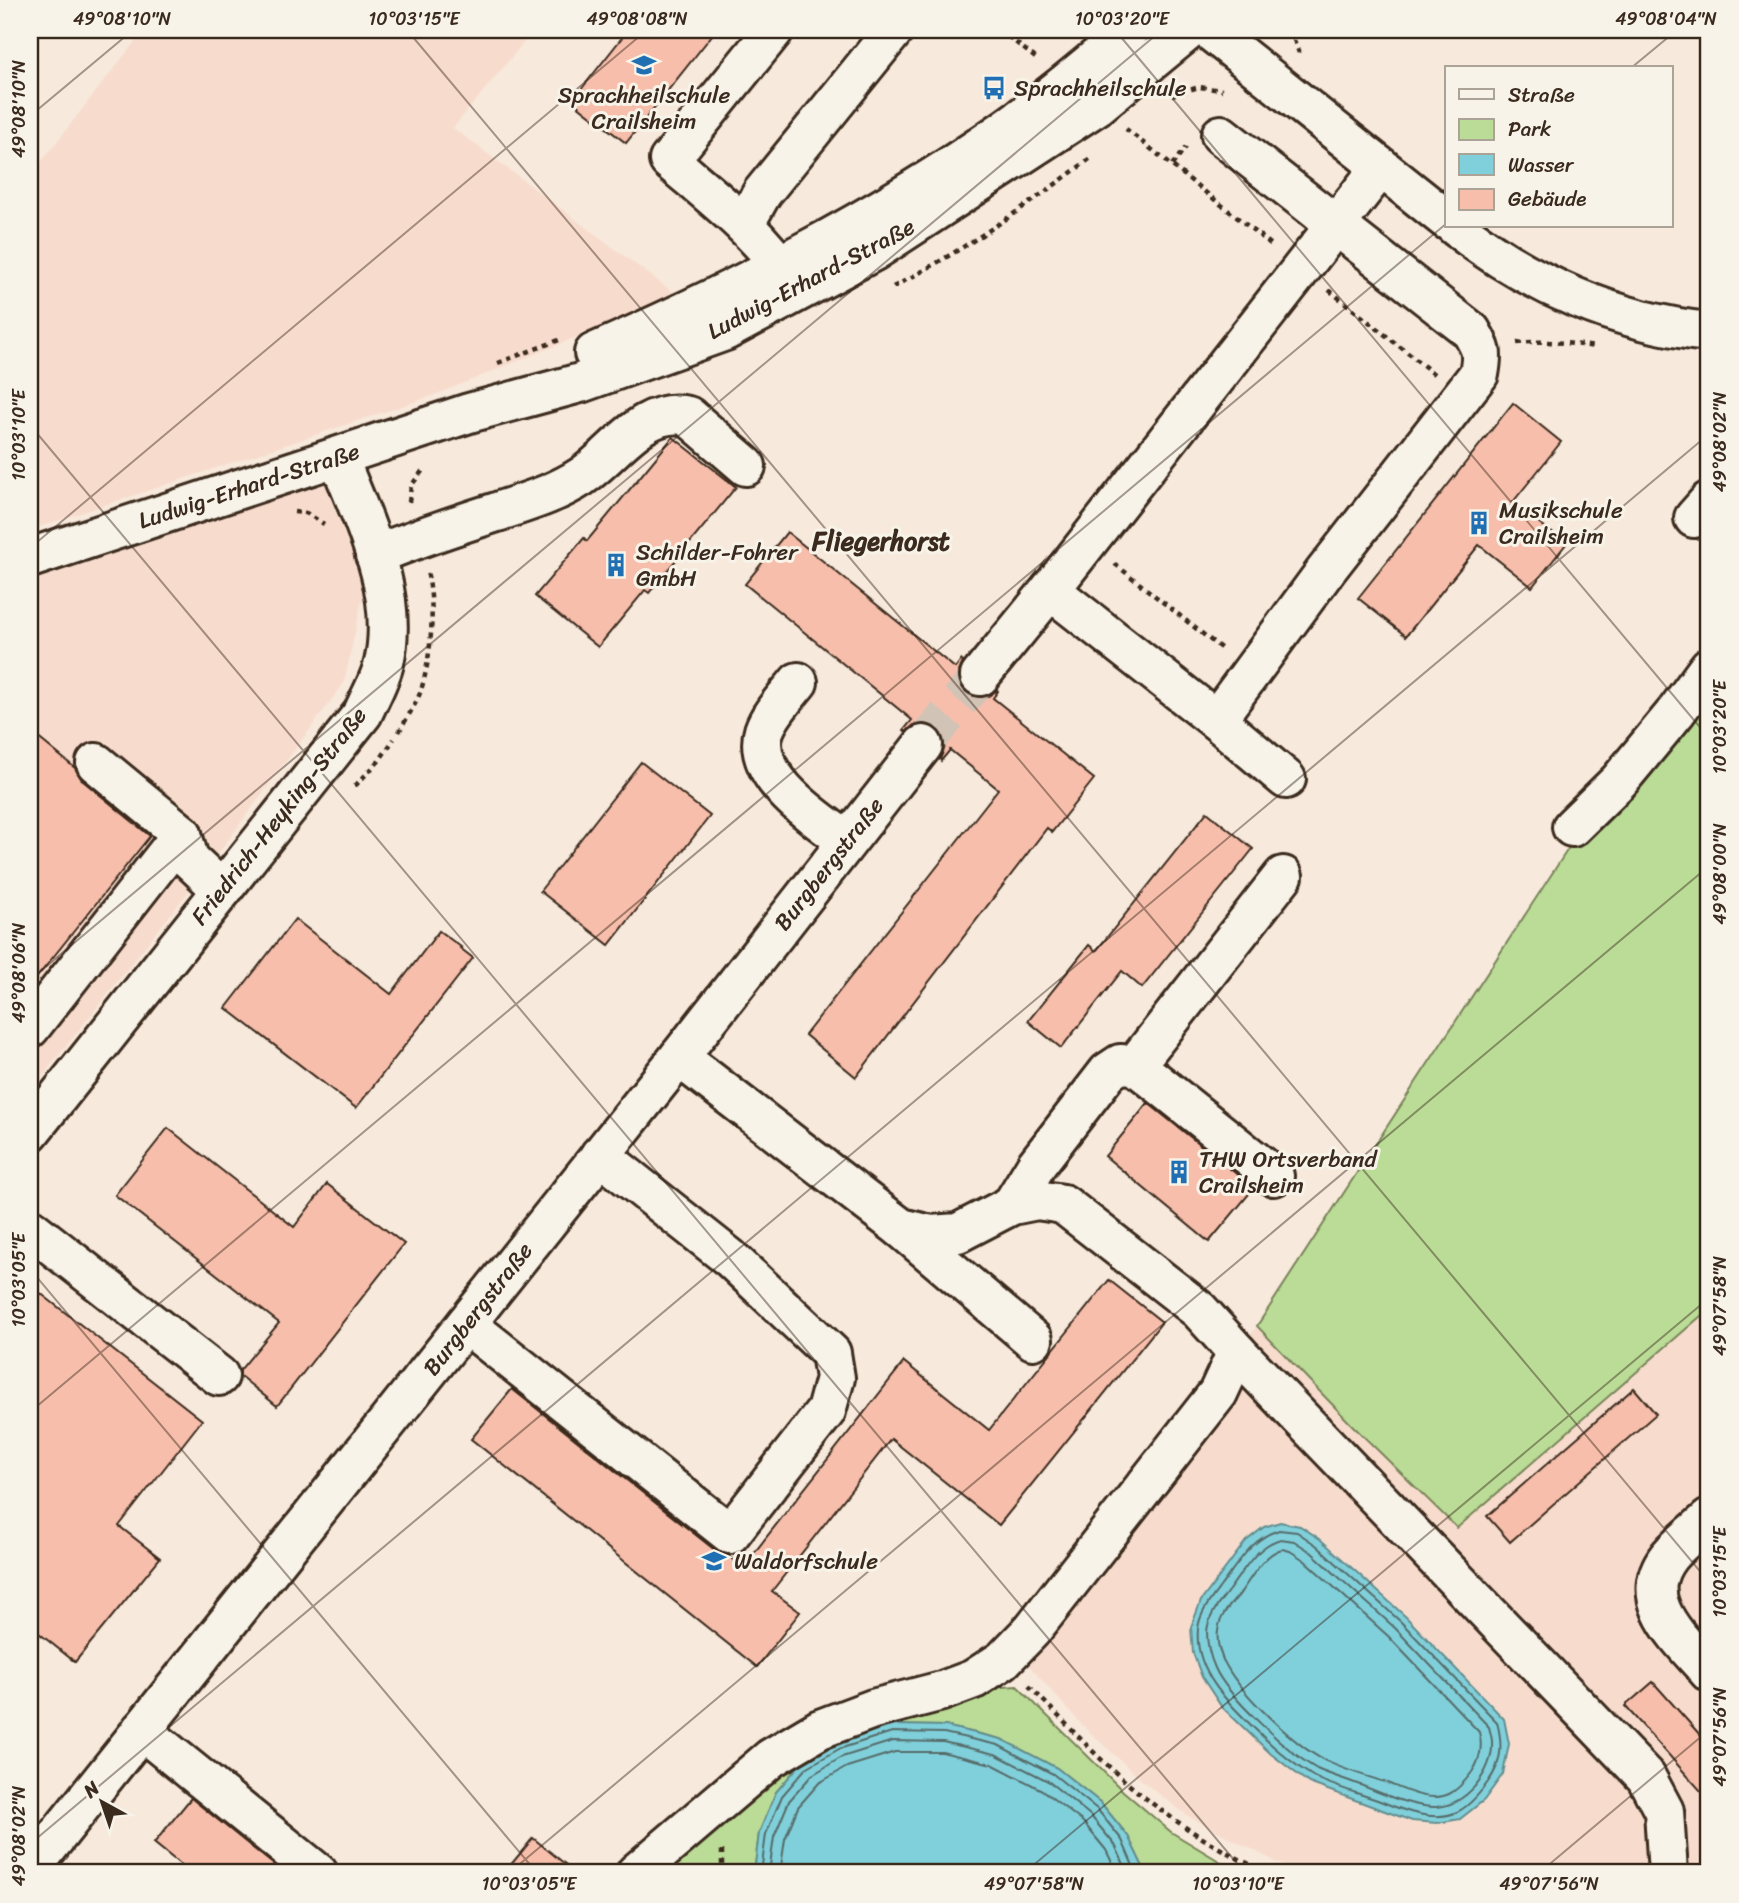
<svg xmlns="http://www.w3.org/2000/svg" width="1739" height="1903" viewBox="0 0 1739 1903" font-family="Sriracha,sans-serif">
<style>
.built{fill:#f7dccd}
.green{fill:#badc96;stroke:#7a835a;stroke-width:2}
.water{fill:#80d0db;stroke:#648e8f;stroke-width:2}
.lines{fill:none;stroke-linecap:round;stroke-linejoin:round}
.shore{stroke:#576c6a;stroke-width:2}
.building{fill:#f7bfab;stroke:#3b2a1e;stroke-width:2}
.minor-tunnel{stroke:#d1c3b6;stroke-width:38;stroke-dasharray:38 19;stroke-linecap:butt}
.minor-casing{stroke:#3b2a1e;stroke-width:44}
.path{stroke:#3b2a1e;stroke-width:4.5;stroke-dasharray:5 5;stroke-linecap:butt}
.minor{stroke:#f7f3e8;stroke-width:38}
.ticks{fill:none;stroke:#3b2a1e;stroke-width:2;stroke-opacity:0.45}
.labels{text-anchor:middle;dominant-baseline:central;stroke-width:6;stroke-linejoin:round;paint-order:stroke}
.poi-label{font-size:23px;fill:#3b2a1e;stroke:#f7f3e8;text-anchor:start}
.street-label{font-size:23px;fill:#3b2a1e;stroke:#f7f3e8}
.quarter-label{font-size:26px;font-weight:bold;fill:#3b2a1e;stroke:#f7f3e8}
.neatline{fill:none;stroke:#3b2a1e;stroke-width:2.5}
.ticks-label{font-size:18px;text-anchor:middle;fill:#3b2a1e}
</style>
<rect width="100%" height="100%" fill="#f7e9dc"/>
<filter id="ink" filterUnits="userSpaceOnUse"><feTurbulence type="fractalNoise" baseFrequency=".0143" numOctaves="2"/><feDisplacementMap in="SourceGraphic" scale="14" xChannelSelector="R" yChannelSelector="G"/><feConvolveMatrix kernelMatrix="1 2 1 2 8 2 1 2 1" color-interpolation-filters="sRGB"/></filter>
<g filter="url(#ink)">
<!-- built -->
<g class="built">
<polygon points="144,30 534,30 453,128 678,296 432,396 30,530 30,176"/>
<polygon points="323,476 365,586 344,683 212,862 30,1092 30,570"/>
<polygon points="1709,1010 1709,1873 1297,1873 1188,1816 1147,1785 1082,1725 1014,1649 1257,1326 1358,1431"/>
</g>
<!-- green -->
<g class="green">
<polygon points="1709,680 1709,1309 1457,1528 1351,1424 1257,1326 1583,826"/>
<polygon points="1017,1686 1123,1791 1171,1832 1239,1873 1143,1873 1143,1867 1128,1836 1101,1803 1057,1768 1001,1739 945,1726 891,1725 836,1742 802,1762 776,1792 759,1833 754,1873 655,1873 830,1734 988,1688"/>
</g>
<!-- water -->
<g class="water">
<polygon points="1280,1522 1300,1526 1320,1539 1406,1617 1504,1719 1509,1744 1503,1774 1484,1800 1460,1819 1437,1823 1412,1821 1309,1783 1271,1754 1221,1706 1202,1677 1193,1653 1191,1627 1201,1601 1246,1541 1264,1527"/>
<polygon points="891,1725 945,1726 1001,1739 1057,1768 1101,1803 1128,1836 1143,1867 1143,1873 754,1873 759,1833 776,1792 802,1762 836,1742"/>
</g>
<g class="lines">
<!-- shore -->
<g class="shore">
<path d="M1279,1530l18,2 19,13 85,77 96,100c6,23 5,41 -9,60 -8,11 -18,24 -31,30 -23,11 -55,-2 -77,-11 -19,-7 -53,-16 -69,-26 -21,-13 -40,-30 -57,-47 -27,-26 -60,-58 -56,-99 1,-15 13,-30 22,-42 17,-22 31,-49 59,-57z"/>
<path d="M1281,1539l13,2 17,11 84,76 94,99c1,5 3,10 3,15 2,30 -28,66 -58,65 -28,-1 -56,-16 -82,-25 -11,-4 -24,-8 -35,-13 -27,-15 -90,-73 -102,-101 -5,-11 -8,-24 -8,-36 1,-16 13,-30 22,-42 14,-19 28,-45 52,-51z"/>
<path d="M1282,1549l8,2 14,9 84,76 91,96c4,15 2,27 -7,40 -6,8 -14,18 -23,22 -19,9 -44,-4 -62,-11 -20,-7 -47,-14 -65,-24 -28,-15 -80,-65 -95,-92 -6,-9 -11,-24 -9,-36 1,-14 12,-26 21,-36 11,-15 24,-41 43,-46z"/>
<polyline points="761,1873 766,1834 782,1796 806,1768 839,1749 892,1732 944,1733 998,1745 1053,1774 1097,1809 1122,1840 1136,1873"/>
<polyline points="769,1873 774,1837 789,1801 812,1775 842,1757 893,1741 943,1742 995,1754 1048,1781 1090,1815 1115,1845 1128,1873"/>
<polyline points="780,1873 785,1839 798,1807 819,1783 847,1767 895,1752 942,1752 992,1764 1042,1790 1083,1822 1106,1850 1117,1873"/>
</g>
</g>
<!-- building -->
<g class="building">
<polygon points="628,30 716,30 626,143 572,101"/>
<polygon points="1513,403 1561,442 1513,502 1566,544 1532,587 1479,545 1406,636 1358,598"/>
<polygon points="673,437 736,487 649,593 645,590 598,647 535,596 584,538 587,541"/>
<polygon points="787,532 955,668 961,660 963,662 959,672 959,683 967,693 977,698 987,697 997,690 998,691 993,698 1094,779 1052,832 1047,828 856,1077 805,1035 998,789 950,750 941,761 940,759 945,747 943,737 937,728 925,723 914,725 906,732 904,730 912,720 745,584"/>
<polygon points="30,731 75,768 82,780 150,836 30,986"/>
<polygon points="641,762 710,816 609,945 540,891"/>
<polygon points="1207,812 1253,849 1142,988 1122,971 1061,1048 1028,1021 1089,945 1096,951"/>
<polygon points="295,919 391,994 439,931 461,947 460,948 473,958 356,1108 226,1008"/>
<polygon points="1148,1103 1254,1188 1209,1242 1105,1156"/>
<polygon points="168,1128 294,1227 327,1184 404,1244 277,1406 240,1376 240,1370 279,1323 115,1195"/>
<polygon points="1109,1280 1162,1322 999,1525 891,1439 772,1591 800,1612 757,1667 471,1439 512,1389 716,1551 728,1556 743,1567 904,1362 989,1430"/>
<polygon points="30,1285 202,1420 119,1526 160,1558 75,1662 30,1626"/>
<polygon points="1634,1388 1656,1414 1510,1542 1487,1516"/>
<polygon points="1653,1682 1709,1745 1709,1800 1625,1706"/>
<polygon points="191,1798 284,1873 191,1873 154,1843"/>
<polygon points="533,1838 576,1873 504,1873"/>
</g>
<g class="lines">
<!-- minor-tunnel -->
<polyline class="minor-tunnel" points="923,745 980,676"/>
<!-- minor casing -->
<g class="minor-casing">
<g id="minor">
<path d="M774,30l-105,130c44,38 93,74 123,124"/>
<polyline points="1209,30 1447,220"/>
<polyline points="744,225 762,193 894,30"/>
<path d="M1455,226c71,57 163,97 254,106"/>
<path d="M594,353c141,-62 280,-132 407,-221 45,-31 87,-67 129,-102"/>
<polyline points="1694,518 1709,501"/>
<path d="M375,555c40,-16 81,-30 122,-43 29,-10 58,-18 84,-35 33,-21 62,-72 107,-61l58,50"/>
<polyline points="30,558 469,413 580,383 725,331 874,251 1098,105 1189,30"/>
<path d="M1050,590l166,130 108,-147 155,-199c4,-22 3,-24 -8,-43l-250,-196"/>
<polyline points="980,676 1050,590 1381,167"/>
<path d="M798,682c-11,14 -28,31 -34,49 -14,45 53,88 83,110"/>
<polyline points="1216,720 1286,779"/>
<polyline points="96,763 182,834 189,859 222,890"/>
<polyline points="1572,827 1619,781 1676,712 1709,667"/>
<polyline points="30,1028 182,834"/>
<polyline points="679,1057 901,1228 931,1235 958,1233 1012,1205 1037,1200 1063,1204 1199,1310 1237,1352 1646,1777 1664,1811 1668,1873"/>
<polyline points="1135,1065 1283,876"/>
<path d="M30,1132l333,-419c7,-16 17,-33 21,-50 16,-71 -21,-142 -46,-206"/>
<polyline points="1012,1205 1037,1164 1108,1072 1120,1064 1135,1065 1274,1176"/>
<polyline points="30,1228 219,1376"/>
<polyline points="901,1228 1033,1340"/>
<polyline points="466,1324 730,1534 826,1411 835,1378 831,1353 730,1258 600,1155"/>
<path d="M1709,1519c-13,12 -28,23 -40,37 -35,45 12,83 40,116"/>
<polyline points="141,1730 318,1873"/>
<polyline points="30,1870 679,1057 923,745"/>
<polyline points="636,1873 771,1758 820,1729 873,1709 942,1691 974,1679 1003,1660 1032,1630 1218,1393 1237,1352"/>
</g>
</g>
<!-- path -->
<g class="path">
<polyline points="1000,30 1038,60"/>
<polyline points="1292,30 1294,40 1299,53"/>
<polyline points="1172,95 1199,87 1222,90"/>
<polyline points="1126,129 1273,246"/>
<polyline points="1172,165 1186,147"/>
<path d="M893,287c70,-36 135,-82 198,-129"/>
<polyline points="1329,290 1434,374"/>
<path d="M1517,343c26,-3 52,0 78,4"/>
<polyline points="498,363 559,340"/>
<polyline points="409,502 411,486 423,470"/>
<polyline points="294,512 306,513 324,524"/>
<polyline points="1115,564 1223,650"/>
<path d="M399,732c7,-13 16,-26 21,-39 11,-31 16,-89 7,-121"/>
<polyline points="355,786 379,761 394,739"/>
<path d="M1029,1686c29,29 57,60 87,87 45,41 98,76 153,100"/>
<polyline points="722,1850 722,1873"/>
</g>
<!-- minor -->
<use href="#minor" class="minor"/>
</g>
</g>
<!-- ticks -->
<path class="ticks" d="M407,30l1302,1552M1115,30l594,708M1631,68l46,-38M30,116l103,-86M30,425l1215,1448M30,548l617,-518M30,980l1132,-950M30,1269l507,604M30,1412l1417,-1189M30,1844l1679,-1410M509,1873l1200,-1007M1024,1873l685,-575M1539,1873l170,-143"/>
<!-- icons -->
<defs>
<g id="school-bare" transform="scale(1.89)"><path d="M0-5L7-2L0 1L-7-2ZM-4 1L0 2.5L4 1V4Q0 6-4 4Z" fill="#1f6fb2" stroke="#f7f3e8" stroke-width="2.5" paint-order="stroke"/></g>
<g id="bus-bare" transform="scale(1.89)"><path d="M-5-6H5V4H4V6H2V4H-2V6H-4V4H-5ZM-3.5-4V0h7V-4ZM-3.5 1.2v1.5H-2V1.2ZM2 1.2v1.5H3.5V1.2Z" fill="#1f6fb2" stroke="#f7f3e8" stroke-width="2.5" paint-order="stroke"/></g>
<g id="building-bare" transform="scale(1.89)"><path d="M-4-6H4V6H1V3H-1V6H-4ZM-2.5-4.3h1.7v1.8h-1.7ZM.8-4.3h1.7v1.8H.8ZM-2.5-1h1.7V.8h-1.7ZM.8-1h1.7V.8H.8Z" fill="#1f6fb2" stroke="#f7f3e8" stroke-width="2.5" paint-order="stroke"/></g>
</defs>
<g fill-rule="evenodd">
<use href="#school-bare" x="644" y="65"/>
<use href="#bus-bare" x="994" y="88"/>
<use href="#building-bare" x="1479" y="523"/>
<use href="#building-bare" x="616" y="565"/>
<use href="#building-bare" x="1179" y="1172"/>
<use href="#school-bare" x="714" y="1561"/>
</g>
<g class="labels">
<!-- poi labels -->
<g class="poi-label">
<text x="1014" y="88">Sprachheilschule</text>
<text x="644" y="95" text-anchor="middle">Sprachheilschule<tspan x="644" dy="26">Crailsheim</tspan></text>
<text x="1499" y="510">Musikschule<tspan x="1499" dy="26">Crailsheim</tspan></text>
<text x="636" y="552">Schilder-Fohrer<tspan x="636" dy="26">GmbH</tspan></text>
<text x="1199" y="1159">THW Ortsverband<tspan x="1199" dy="26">Crailsheim</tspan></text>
<text x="734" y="1561">Waldorfschule</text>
</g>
<!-- street labels -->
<g class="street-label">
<text transform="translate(811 279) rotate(-28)">Ludwig-Erhard-Straße</text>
<text transform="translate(249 486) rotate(-18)">Ludwig-Erhard-Straße</text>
<text transform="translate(279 816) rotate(-52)">Friedrich-Heyking-Straße</text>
<text transform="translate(829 864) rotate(-52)">Burgbergstraße</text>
<text transform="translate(478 1309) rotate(-52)">Burgbergstraße</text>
</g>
<!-- quarter labels -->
<g class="quarter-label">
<text x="881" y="541">Fliegerhorst</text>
</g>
</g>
<!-- margin -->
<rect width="1739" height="1903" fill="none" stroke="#f7f3e8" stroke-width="77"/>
<!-- legend -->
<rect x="1445" y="66" width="228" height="161" fill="#f7f3e8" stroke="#aca397" stroke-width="2"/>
<rect x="1459" y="89" width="35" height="10" fill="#f7f3e8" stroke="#aca397" stroke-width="2"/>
<text x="1508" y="102" font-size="21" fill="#3b2a1e">Straße</text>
<rect x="1459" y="119" width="35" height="21" fill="#badc96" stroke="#aca397" stroke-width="2"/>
<text x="1508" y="136" font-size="21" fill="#3b2a1e">Park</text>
<rect x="1459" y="154" width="35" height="21" fill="#80d0db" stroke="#aca397" stroke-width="2"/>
<text x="1508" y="172" font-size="21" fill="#3b2a1e">Wasser</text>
<rect x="1459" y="189" width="35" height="21" fill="#f7bfab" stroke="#aca397" stroke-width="2"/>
<text x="1508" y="206" font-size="21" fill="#3b2a1e">Gebäude</text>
<!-- north arrow -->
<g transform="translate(102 1802) rotate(320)" stroke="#f7f3e8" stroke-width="5" paint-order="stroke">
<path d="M0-5L12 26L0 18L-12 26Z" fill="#3b2a1e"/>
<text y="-10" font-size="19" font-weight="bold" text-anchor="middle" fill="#3b2a1e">N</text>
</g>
<rect x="38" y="38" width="1662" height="1826" class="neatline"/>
<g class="ticks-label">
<text x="122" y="25">49°08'10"N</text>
<text x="414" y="25">10°03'15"E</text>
<text x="637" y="25">49°08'08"N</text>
<text x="1122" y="25">10°03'20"E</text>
<text x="1666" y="25">49°08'04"N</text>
<text transform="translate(19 109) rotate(-90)" y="6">49°08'10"N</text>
<text transform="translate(19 435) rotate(-90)" y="6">10°03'10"E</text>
<text transform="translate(1720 442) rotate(-90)" y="6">49°08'02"N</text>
<text transform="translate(1720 727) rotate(-90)" y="6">10°03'20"E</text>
<text transform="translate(1720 874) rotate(-90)" y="6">49°08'00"N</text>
<text transform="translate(19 973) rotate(-90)" y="6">49°08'06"N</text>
<text transform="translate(19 1280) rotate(-90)" y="6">10°03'05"E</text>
<text transform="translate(1720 1306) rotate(-90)" y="6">49°07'58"N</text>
<text transform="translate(1720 1572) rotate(-90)" y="6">10°03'15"E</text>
<text transform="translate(1720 1737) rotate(-90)" y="6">49°07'56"N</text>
<text transform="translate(19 1836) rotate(-90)" y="6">49°08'02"N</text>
<text x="529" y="1890">10°03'05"E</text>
<text x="1034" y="1890">49°07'58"N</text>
<text x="1238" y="1890">10°03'10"E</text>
<text x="1549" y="1890">49°07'56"N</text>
</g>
</svg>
